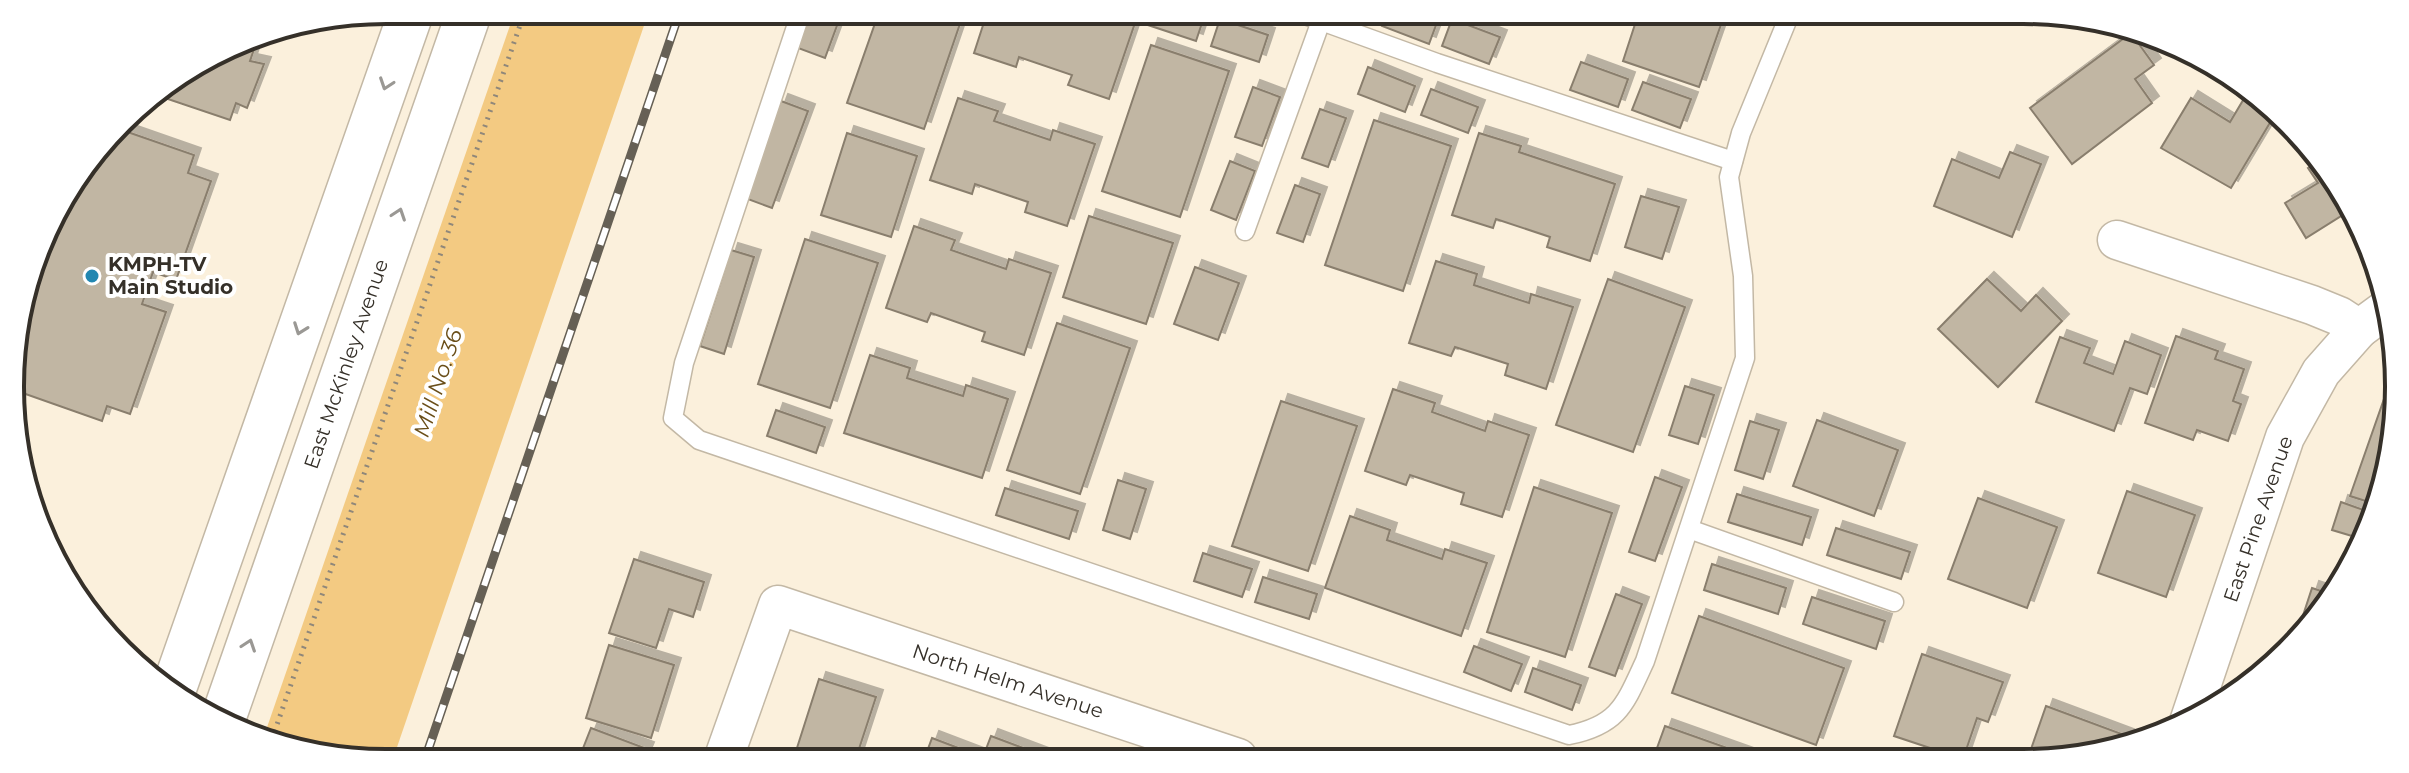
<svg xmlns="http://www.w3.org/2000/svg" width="2409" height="773" viewBox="0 0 2409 773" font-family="Montserrat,sans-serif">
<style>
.water{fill:#f3ca82}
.building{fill:#c1b6a3;stroke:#897e6d;stroke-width:2;filter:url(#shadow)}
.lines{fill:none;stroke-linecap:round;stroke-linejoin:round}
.service-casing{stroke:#c3b8a5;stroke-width:21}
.minor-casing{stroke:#c3b8a5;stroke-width:41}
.primary-casing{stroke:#c3b8a5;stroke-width:47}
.path{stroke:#8f877a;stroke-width:5;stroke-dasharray:2 6;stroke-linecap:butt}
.service{stroke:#fff;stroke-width:18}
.minor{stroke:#fff;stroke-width:38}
.primary{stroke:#fff;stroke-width:44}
.rail-casing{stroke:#666055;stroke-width:9}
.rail{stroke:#fff;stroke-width:6;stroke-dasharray:18;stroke-linecap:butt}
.oneway{stroke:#9a9894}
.poi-dot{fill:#2287b1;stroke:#fff;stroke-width:3}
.labels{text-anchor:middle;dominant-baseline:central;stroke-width:8;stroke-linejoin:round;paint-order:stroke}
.poi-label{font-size:20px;font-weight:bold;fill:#353029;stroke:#fff;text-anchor:start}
.street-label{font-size:20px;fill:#353029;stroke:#fff}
.water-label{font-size:22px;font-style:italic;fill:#6a4e18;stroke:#fff}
.rim{fill:none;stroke:#353029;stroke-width:4}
</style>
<defs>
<filter id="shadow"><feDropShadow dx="7" dy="-7" stdDeviation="0" flood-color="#0004"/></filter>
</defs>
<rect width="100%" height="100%" fill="#fbf0dc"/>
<!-- water -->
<polygon class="water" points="515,11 649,11 394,756 313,756 264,736"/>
<!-- building -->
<g class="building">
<polygon points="811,12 842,12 825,58 798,48"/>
<polygon points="879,12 964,12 924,129 847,103"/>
<polygon points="987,13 1126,13 1137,17 1109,99 1068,85 1072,75 1019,57 1016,67 974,53"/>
<polygon points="1152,13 1204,14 1205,14 1196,41 1148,25"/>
<polygon points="1386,14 1433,14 1439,17 1429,44 1382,26"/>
<polygon points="1638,15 1724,16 1699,87 1623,61"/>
<polygon points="1220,19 1268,35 1259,62 1211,46"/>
<polygon points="1452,19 1500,37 1489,64 1442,46"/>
<polygon points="2131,33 2154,65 2135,79 2152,103 2072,164 2030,108"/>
<polygon points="244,38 256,43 250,61 264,64 247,108 236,103 230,120 153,94"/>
<polygon points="1151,45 1229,71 1180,217 1102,191"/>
<polygon points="1581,62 1628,79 1618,107 1570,90"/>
<polygon points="1368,67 1415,86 1405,112 1358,94"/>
<polygon points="1643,82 1691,99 1680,128 1632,110"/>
<polygon points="1253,87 1280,97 1262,146 1235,137"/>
<polygon points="1431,89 1478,107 1468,133 1421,115"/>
<polygon points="2245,97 2274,116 2231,188 2161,148 2191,98 2230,122"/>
<polygon points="958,98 998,111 994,121 1050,140 1053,130 1095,144 1067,226 1025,212 1028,202 975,184 972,194 930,180"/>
<polygon points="781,101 808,111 772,208 745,198"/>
<polygon points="1320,109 1346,118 1328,167 1302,158"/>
<polygon points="1374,120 1451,146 1403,291 1325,265"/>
<polygon points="119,129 194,155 188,173 211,181 176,280 153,272 142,304 166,312 130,414 107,406 102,421 17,391 13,338 49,220"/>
<polygon points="847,133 917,156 891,237 821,215"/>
<polygon points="1479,133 1521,146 1519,152 1615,184 1590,261 1547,247 1550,237 1496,219 1493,228 1452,215"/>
<polygon points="2010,152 2041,164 2012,237 1934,206 1952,159 1999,178"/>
<polygon points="1230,161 1255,171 1236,220 1211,210"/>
<polygon points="2319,161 2336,178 2349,211 2306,238 2285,203 2318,183 2308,168"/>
<polygon points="1295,185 1320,194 1303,242 1277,233"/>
<polygon points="1641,196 1679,207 1662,259 1625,247"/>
<polygon points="1089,216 1173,243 1146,324 1063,297"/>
<polygon points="914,226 955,240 951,250 1006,269 1009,259 1051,273 1024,355 982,341 985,332 931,313 927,322 886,308"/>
<polygon points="805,239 878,263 830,408 758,384"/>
<polygon points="731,250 754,257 724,354 700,346"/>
<polygon points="1436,261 1477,274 1474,285 1529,303 1531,294 1573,307 1546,389 1505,375 1508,364 1455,347 1451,356 1409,343"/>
<polygon points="1195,267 1239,283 1218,340 1174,324"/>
<polygon points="1608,279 1685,307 1633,452 1556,425"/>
<polygon points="1987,279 2021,311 2036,295 2062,321 1998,387 1938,329"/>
<polygon points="1057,323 1130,348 1080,494 1007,470"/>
<polygon points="2176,336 2218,351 2215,359 2244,369 2233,401 2241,404 2228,441 2197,430 2193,440 2145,423"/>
<polygon points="2060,337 2090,348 2084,363 2113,374 2125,341 2161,355 2147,394 2130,388 2114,431 2036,402"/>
<polygon points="870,355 910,368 907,378 963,396 966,385 1008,399 982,478 844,433"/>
<polygon points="1685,386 1714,395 1698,444 1669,435"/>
<polygon points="1393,389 1435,403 1432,412 1485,431 1488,421 1529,435 1502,517 1461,504 1464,493 1410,475 1406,485 1365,471"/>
<polygon points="2384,399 2392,401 2392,460 2375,504 2350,496"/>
<polygon points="1281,401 1357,426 1308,571 1232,546"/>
<polygon points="776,410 825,427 816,453 767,436"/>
<polygon points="1817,420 1898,450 1874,516 1793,486"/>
<polygon points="1750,421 1779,430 1763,479 1735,470"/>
<polygon points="1655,477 1682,487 1655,561 1629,552"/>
<polygon points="1118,480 1146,489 1130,539 1103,530"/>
<polygon points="1534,487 1612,513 1565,657 1487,632"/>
<polygon points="1005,488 1078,511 1069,539 996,515"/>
<polygon points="2127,491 2195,515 2166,597 2098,573"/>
<polygon points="1737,494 1811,517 1802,545 1728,522"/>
<polygon points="1978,498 2057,527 2027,608 1948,579"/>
<polygon points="2341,502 2372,513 2362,539 2332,530"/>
<polygon points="1350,516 1390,530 1387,540 1442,559 1445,549 1487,563 1461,636 1325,588"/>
<polygon points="1836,528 1910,552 1901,579 1827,555"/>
<polygon points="1203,553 1252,569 1242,597 1194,581"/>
<polygon points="634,559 704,582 693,617 669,609 656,648 609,633"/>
<polygon points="1712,564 1786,588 1778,614 1704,590"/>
<polygon points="1263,577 1317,594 1309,619 1255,602"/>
<polygon points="2312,588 2333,595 2292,649"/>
<polygon points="1616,594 1642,604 1615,676 1589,667"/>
<polygon points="1812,597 1885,621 1876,649 1803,624"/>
<polygon points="1699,616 1844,668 1816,745 1672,693"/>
<polygon points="609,645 674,665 651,738 586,718"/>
<polygon points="1474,646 1522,664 1511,691 1464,672"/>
<polygon points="1922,654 2003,682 1988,722 1977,718 1963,759 1894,736"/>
<polygon points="1533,668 1581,685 1572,710 1525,692"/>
<polygon points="819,679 876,697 857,755 847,752 845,757 814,757 796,751"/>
<polygon points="2046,706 2127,736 2124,744 2072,760 2052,760 2030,752"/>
<polygon points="1665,726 1747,755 1745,759 1653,759"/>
<polygon points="591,728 647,749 644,756 580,756"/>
<polygon points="991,736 1042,755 1041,757 983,757"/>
<polygon points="932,738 982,757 925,757"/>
</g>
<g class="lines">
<!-- service casing -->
<g class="service-casing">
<g id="service">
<path d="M801,12l-117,351 -11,55 26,22 870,295c50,-10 56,-31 76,-74l100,-303 -2,-82 -14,-99 12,-44 48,-117"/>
<polyline points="1302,14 1437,63 1733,161"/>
<polyline points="1245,231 1321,21"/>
<polyline points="1689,529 1894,602"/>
</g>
</g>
<!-- minor casing -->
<g class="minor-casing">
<g id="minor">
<polyline points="2117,240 2312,305 2339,316 2359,329 2389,307"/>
<polyline points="2188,725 2285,437 2321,372 2359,329"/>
<polyline points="724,757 778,605 1238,758"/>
</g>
</g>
<!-- primary casing -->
<g class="primary-casing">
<g id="primary">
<polyline points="172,694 412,10"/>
<polyline points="223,719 470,10"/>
</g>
</g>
<!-- path -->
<polyline class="path" points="272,739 525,11"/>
<!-- service -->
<use href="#service" class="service"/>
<!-- minor -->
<use href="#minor" class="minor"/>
<!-- primary -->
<use href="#primary" class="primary"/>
<!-- rail casing -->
<g class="rail-casing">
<polyline id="rail" points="426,756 680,11"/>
</g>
<!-- rail -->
<use href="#rail" class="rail"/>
</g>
<!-- one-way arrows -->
<defs><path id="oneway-chevron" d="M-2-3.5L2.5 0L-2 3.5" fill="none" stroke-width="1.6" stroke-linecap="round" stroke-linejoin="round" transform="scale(2)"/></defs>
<g class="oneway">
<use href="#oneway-chevron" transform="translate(386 84) rotate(109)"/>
<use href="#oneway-chevron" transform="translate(399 214) rotate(-71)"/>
<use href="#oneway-chevron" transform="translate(300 329) rotate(110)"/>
<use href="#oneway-chevron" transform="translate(249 645) rotate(-71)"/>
</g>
<!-- markers -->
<circle class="poi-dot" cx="92" cy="276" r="8"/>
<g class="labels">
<!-- poi labels -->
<g class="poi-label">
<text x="108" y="264">KMPH-TV<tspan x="108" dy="23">Main Studio</tspan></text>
</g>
<!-- street labels -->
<g class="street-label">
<text transform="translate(346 364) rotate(-71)">East McKinley Avenue</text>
<text transform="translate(2258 519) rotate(-71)">East Pine Avenue</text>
<text transform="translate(1008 681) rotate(18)">North Helm Avenue</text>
</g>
<!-- water labels -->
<g class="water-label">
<text transform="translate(438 383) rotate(-72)">Mill No. 36</text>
</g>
</g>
<!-- crop -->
<path d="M0 0H2409V773H0ZM386 24H2023A362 362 0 0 1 2385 386V387A362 362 0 0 1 2023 749H386A362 362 0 0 1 24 387V386A362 362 0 0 1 386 24Z" fill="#fff" fill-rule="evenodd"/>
<path class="rim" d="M386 24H2023A362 362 0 0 1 2385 386V387A362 362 0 0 1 2023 749H386A362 362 0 0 1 24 387V386A362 362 0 0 1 386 24Z"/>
</svg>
